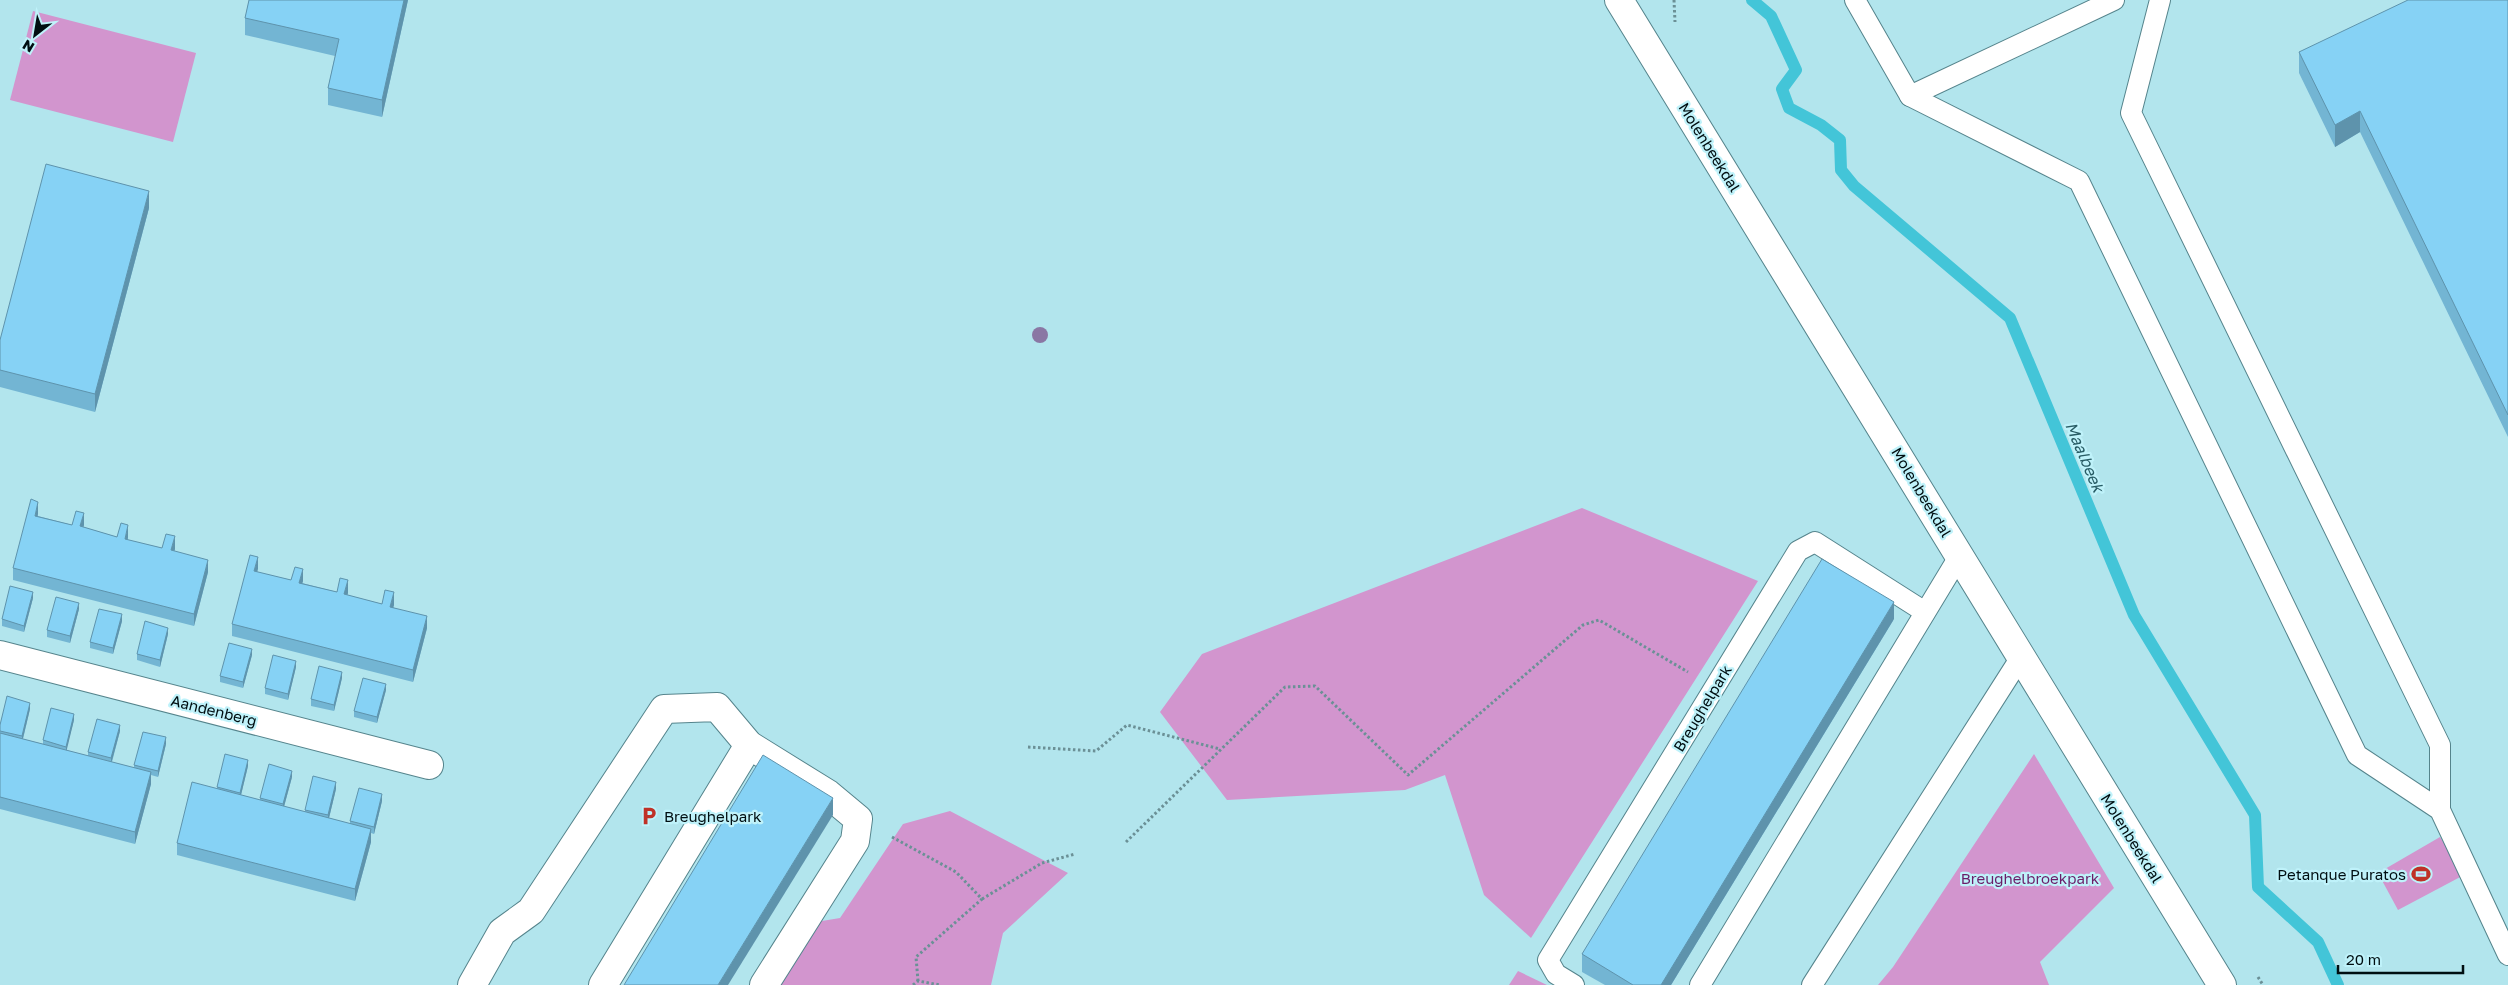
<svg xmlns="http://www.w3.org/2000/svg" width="2508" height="985" viewBox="0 0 2508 985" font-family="'Golos Text',sans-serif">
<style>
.green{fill:#d295ce}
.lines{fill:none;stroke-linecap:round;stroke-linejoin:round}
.stream{stroke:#43c5d8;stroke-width:12}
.service-casing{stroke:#55848c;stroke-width:22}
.minor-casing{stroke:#55848c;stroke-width:30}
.path{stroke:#6b9096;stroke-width:3;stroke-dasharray:2.5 2.5;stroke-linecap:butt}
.service{stroke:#fff;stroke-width:20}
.minor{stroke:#fff;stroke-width:28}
.tree{fill:#8a77a4}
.wall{fill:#73b5d3}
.shaded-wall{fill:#5e93ac}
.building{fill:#86d2f5;stroke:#5e93ac}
.labels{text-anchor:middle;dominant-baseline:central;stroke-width:4.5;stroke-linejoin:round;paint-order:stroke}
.street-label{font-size:15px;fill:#000e11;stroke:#bff2fa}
.poi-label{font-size:15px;fill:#000e11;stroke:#bff2fa;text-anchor:start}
.park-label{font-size:15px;fill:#6a1d68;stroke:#bff2fa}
.water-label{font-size:16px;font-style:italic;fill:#285c65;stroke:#bff2fa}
</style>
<rect width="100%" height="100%" fill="#b2e5ed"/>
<!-- green -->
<g class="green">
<polygon points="33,11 196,53 173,142 10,100"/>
<polygon points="1582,508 1758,581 1531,938 1484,895 1445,775 1405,790 1227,800 1160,712 1202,654"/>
<polygon points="2034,754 2114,888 2040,962 2049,985 1878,985 1893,967"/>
<polygon points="950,811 1068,873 1003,933 991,985 778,985 816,922 840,918 903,824"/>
<polygon points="2440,837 2464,875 2398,910 2378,873"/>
<polygon points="1518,971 1547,985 1509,985"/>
</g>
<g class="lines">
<!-- stream -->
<polyline class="stream" points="1752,0 1771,16 1796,70 1782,89 1789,108 1821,125 1840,140 1841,170 1854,186 2010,318 2134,615 2255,815 2258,887 2318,942 2338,985"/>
<!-- service casing -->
<g class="service-casing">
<g id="service">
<polyline points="1855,0 1910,96"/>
<polyline points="2114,0 1910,96 2079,181 2357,755 2440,810 2508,955"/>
<polyline points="2160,0 2131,113 2440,745 2440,810"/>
<polyline points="1574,985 1556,974 1548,960 1798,551 1815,542 1925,612"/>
<polyline points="1700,985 1960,555"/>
<polyline points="1812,985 2021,657"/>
</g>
</g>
<!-- minor casing -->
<g class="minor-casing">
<g id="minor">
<polyline points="1619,0 2222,985"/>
<polyline points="0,655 429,765"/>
<polyline points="472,985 502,932 531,911 664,709 717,707 749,745 828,794 858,819 855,841 764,985"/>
<polyline points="603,985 749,745"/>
</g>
</g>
<!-- path -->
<g class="path">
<polyline points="1674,0 1675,22"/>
<polyline points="1028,747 1096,751 1127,725 1220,749"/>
<polyline points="892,837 956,872 982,899 916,957 918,981"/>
<polyline points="1126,842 1285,687 1315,686 1408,775 1583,625 1599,620 1688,672"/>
<polyline points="982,899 1042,863 1075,854"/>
<polyline points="2258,977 2263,985"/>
<polyline points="913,985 918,981 940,985"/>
</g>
<!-- service -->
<use href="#service" class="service"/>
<!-- minor -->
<use href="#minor" class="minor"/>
</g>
<!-- trees -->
<circle class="tree" cx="1040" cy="335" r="8"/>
<!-- wall -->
<g class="wall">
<polygon points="249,0 408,0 382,117 328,105 328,88 335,56 245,35 245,18"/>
<polygon points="2508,0 2508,437 2360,132 2335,147 2299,73 2299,52"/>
<polygon points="149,208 95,412 0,387 0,340"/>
<polygon points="38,514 38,516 72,525 84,525 83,527 117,537 128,537 128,540 162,548 175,549 174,551 208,572 194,626 13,580 13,568"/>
<polygon points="258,569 257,572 291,580 303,581 302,583 337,592 348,593 347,595 382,604 394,605 393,607 427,628 413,682 232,636 232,624"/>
<polygon points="33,598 24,632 2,626 2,619"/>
<polygon points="79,609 70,643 47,637 47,630"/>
<polygon points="1894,619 1671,985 1605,985 1582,972 1582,954"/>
<polygon points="122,621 113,654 90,648 90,642"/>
<polygon points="168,634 160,667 137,660 137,654"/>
<polygon points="252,655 243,688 220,682 220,676"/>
<polygon points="296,667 288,700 265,694 265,688"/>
<polygon points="342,678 334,711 311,706 311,699"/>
<polygon points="386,690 377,723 354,717 354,711"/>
<polygon points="30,709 23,739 43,744 43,740 74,720 66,750 88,756 88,752 120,731 112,762 134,768 134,765 166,744 158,777 151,775 151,784 135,844 0,809 0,725"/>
<polygon points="248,766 241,795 260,800 260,798 292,777 284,807 305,812 305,810 336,789 329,818 350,824 350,821 382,801 374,834 371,833 371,842 355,901 177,855 177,843 217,789 217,787"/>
</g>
<!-- shaded-wall -->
<g class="shaded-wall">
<polygon points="404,0 408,0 382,117 382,100"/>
<polygon points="2360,111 2360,132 2335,147 2335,125"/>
<polygon points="149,191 149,208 95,412 95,394"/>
<polygon points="38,502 38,514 35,528 35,516"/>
<polygon points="84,513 84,525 80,539 80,526"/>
<polygon points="128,525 128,537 125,551 125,539"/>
<polygon points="175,536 175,549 171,562 171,550"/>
<polygon points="258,557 258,569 254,583 254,571"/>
<polygon points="208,560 208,572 194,626 194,614"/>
<polygon points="303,569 303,581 299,595 299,583"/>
<polygon points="348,580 348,593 344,607 344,594"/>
<polygon points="33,592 33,598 24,632 24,626"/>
<polygon points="394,592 394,605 390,619 390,607"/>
<polygon points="1894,602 1894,619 1671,985 1661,985"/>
<polygon points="79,603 79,609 70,643 70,636"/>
<polygon points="122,614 122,621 113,654 113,648"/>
<polygon points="427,616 427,628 413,682 413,670"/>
<polygon points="168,628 168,634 160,667 160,660"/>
<polygon points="252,649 252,655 243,688 243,682"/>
<polygon points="296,661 296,667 288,700 288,694"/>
<polygon points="342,672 342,678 334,711 334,705"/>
<polygon points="386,684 386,690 377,723 377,717"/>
<polygon points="30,703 30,709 22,742 22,736"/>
<polygon points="74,714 74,720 66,753 66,747"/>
<polygon points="120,725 120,731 111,764 111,758"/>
<polygon points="166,737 166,744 158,777 158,771"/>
<polygon points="248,760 248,766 240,799 240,793"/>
<polygon points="292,771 292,777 283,810 283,804"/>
<polygon points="151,772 151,784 135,844 135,832"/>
<polygon points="336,782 336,789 328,822 328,815"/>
<polygon points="382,794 382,801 374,834 374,827"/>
<polygon points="833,798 833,815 728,985 718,985"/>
<polygon points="371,829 371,842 355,901 355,889"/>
</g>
<!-- building -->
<g class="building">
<polygon points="249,0 404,0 382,100 328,88 339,39 245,18"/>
<polygon points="2408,0 2508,0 2508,415 2360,111 2335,125 2299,52"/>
<polygon points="46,164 149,191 95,394 0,370 0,340"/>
<polygon points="31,499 38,502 35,516 72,525 76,511 84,513 80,526 117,537 121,523 128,525 125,539 162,548 166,534 175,536 171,550 208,560 194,614 13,568"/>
<polygon points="250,555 258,557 254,571 291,580 295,567 303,569 299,583 337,592 340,578 348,580 344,594 382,604 385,590 394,592 390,607 427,616 413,670 232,624"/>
<polygon points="1822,559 1894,602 1661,985 1633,985 1582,954"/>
<polygon points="10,586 33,592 24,626 2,619"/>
<polygon points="56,597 79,603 70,636 47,630"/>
<polygon points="99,609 122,614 113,648 90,642"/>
<polygon points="145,621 168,628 160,660 137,654"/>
<polygon points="229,643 252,649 243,682 220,676"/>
<polygon points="273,655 296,661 288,694 265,688"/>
<polygon points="319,666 342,672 334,705 311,699"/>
<polygon points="363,678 386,684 377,717 354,711"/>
<polygon points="7,696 30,703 22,736 0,731 0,725"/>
<polygon points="51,708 74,714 66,747 43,740"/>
<polygon points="97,719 120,725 111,758 88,752"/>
<polygon points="143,732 166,737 158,771 134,765"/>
<polygon points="0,733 151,772 135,832 0,797"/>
<polygon points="225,754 248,760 240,793 217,787"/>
<polygon points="763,755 833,798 718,985 624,985"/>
<polygon points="269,764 292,771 283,804 260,798"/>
<polygon points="313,776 336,782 328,815 305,810"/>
<polygon points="192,782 371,829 355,889 177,843"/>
<polygon points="359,788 382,794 374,827 350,821"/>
</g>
<!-- icons -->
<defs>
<g id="parking-bare" transform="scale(1.5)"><path d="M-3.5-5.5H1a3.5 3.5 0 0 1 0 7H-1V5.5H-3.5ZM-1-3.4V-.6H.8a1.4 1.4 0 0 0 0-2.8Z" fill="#bf3127" stroke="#bff2fa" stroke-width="2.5" paint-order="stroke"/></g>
<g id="stadium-bare" transform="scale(1.5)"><path d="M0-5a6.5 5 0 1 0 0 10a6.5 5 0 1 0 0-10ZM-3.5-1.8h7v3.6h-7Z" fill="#bf3127" stroke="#bff2fa" stroke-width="2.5" paint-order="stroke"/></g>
</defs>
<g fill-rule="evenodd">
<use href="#parking-bare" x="649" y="816"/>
<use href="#stadium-bare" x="2421" y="874"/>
</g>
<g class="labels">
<!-- street labels -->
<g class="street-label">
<text transform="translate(1710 147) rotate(58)">Molenbeekdal</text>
<text transform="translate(1922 492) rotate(59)">Molenbeekdal</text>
<text transform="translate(1702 708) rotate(-59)">Breughelpark</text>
<text transform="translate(214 710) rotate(14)">Aandenberg</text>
<text transform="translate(2132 838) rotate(58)">Molenbeekdal</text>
</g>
<!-- poi labels -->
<g class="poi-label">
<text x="664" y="816">Breughelpark</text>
<text x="2406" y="874" text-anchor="end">Petanque Puratos</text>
</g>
<!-- park labels -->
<g class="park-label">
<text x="2030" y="878">Breughelbroekpark</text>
</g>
<!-- water labels -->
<g class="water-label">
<text transform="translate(2085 457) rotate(67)">Maalbeek</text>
</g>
</g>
<!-- north arrow -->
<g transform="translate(35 35) rotate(211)" stroke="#bff2fa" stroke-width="4" paint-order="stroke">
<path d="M0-4L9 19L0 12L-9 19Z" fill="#000e11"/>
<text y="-8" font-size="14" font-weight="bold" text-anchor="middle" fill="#000e11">N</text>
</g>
<!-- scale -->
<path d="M2338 965v8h125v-8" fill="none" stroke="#000e11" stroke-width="2.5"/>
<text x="2346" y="965" font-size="15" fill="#000e11" stroke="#bff2fa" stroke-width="4" paint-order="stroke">20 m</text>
</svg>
